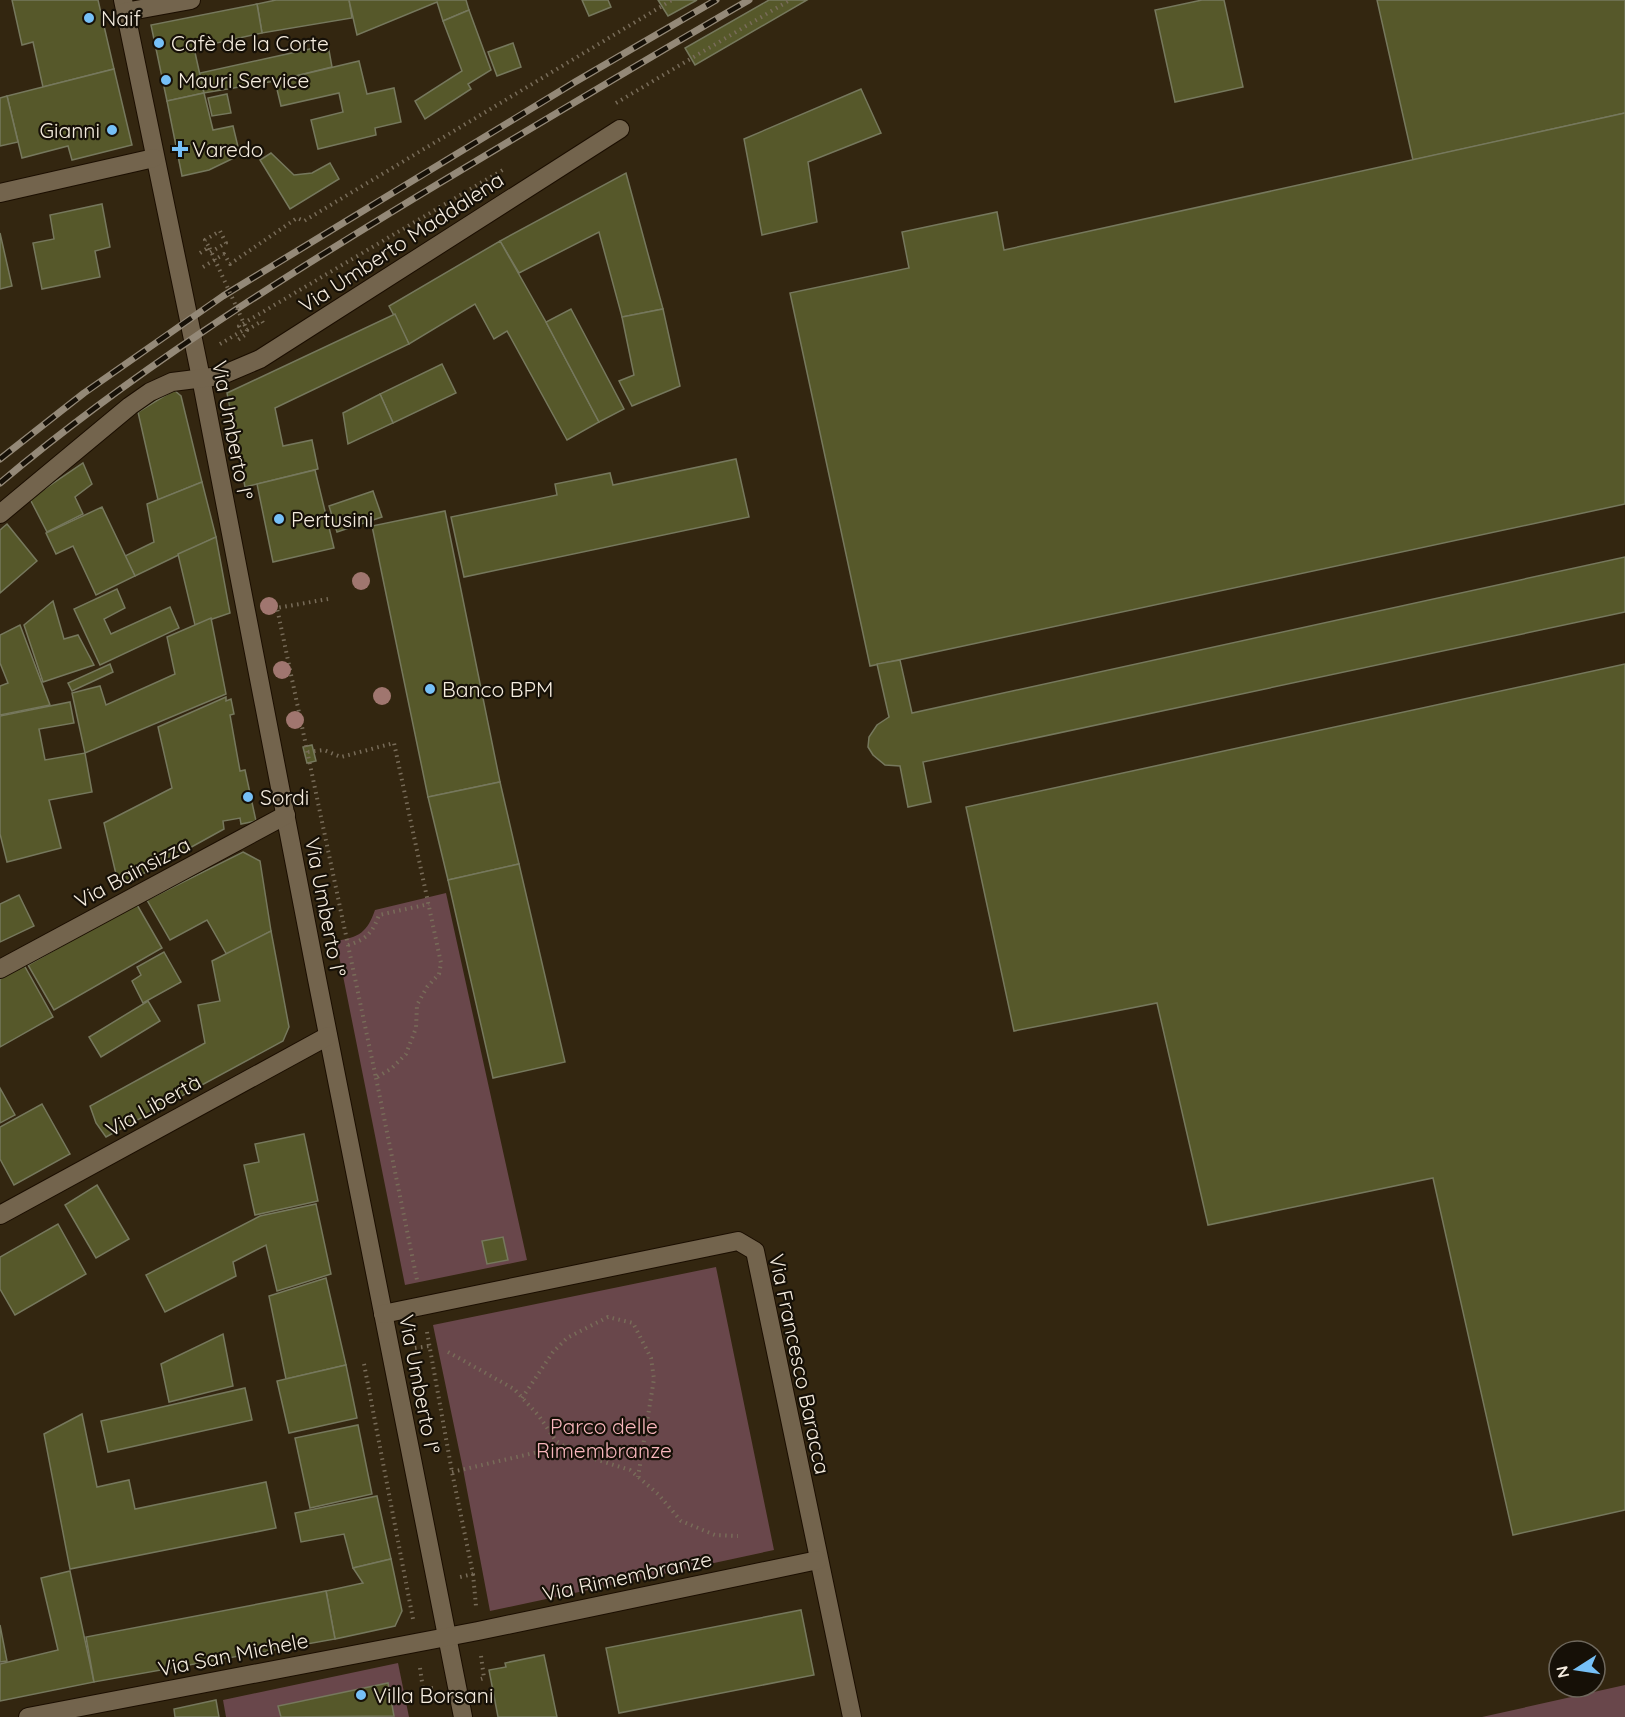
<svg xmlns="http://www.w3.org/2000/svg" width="1625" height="1717" viewBox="0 0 1625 1717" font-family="Quicksand,sans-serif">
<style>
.green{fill:#69474b}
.building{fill:#56582a;stroke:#76785d;stroke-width:1.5}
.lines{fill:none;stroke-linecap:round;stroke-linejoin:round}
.minor-casing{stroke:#1b0e00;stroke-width:20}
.path{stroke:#786c59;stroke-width:4;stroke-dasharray:1.5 4.5;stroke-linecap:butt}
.minor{stroke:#73644d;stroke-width:18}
.rail-casing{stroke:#948978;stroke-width:7}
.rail{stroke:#161007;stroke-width:4.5;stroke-dasharray:14;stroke-linecap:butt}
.path-bridge{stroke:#786c59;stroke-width:4;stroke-dasharray:1.5 4.5;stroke-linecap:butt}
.tree{fill:#a0766f}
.poi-dot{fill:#76c0f7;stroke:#161007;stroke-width:2}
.labels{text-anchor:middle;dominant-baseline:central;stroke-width:4.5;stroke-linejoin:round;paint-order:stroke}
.poi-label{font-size:21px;fill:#f5ecdf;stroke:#161007;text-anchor:start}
.street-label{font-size:21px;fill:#f5ecdf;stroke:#161007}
.park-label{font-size:21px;fill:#f9b7bd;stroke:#161007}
</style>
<rect width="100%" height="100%" fill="#332610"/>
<!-- green -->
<g class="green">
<path d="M446,893l81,367 -122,25 -69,-344c23,-4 31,-8 39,-31z"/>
<polygon points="716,1267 774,1550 490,1611 463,1469 433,1325"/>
<polygon points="398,1663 409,1717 226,1717 223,1700"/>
<polygon points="1625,1685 1625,1717 1482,1717"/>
</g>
<!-- building -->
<g class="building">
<polygon points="12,0 98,0 114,69 43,87 33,42 22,45"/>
<polygon points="276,0 349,0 352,18 262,33 257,4"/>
<polygon points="349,0 466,0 469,10 443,21 437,2 357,35"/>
<polygon points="582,0 608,0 611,7 589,16"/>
<polygon points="658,0 697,0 668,16"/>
<polygon points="769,0 807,0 695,65 685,48"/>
<polygon points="1202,0 1224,0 1243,87 1175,102 1155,10"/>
<polygon points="1377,0 1625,0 1625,113 1413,160"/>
<polygon points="257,4 262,33 194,48 204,93 167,101 151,25"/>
<polygon points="469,10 491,70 468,84 471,89 425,119 415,101 462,71 443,21"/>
<polygon points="513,43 521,67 497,76 488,52"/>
<polygon points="328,45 332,67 275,81 204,93 200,73"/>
<polygon points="359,61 367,94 394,88 401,122 375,128 376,135 318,149 311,120 343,112 339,93 281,106 275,81"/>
<polygon points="114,69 132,145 72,160 68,146 22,158 7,96"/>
<polygon points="861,89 881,133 808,162 817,222 762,235 744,139"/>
<polygon points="204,93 213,130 233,126 240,155 209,170 182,176 167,101"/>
<polygon points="227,94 231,113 212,116 208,98"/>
<polygon points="7,96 18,142 0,146 0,98"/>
<polygon points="1625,113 1625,504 870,666 790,293 909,268 902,232 997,212 1004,250"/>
<polygon points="271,153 294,175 312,173 330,163 339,179 290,209 260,160"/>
<polygon points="626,173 663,309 622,317 599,232 519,273 500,241"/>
<polygon points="102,204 110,247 95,251 100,277 42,289 33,243 54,239 50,215"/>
<polygon points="0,233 12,286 0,289"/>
<polygon points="500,241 546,322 599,422 567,440 507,331 494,339 475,304 409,344 389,306"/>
<polygon points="571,309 624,409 599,422 546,322"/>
<polygon points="663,309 680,386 632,406 619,381 634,375 622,317"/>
<polygon points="395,314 409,344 275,408 283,446 312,440 318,469 245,487 227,393"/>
<polygon points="442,364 456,393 393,423 380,394"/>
<polygon points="174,390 181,396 202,482 158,500 138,412"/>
<polygon points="380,394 393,423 348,444 343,413"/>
<polygon points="736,459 749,517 464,577 451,517 557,495 555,484 610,473 613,485"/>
<polygon points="83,463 92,484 75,497 83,514 47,532 30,499"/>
<polygon points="315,470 334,548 273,562 257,484"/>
<polygon points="202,482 216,537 135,576 125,556 154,542 147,504"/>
<polygon points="373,491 382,517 337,532 329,506"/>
<polygon points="102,507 135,576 96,595 73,546 56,554 46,533"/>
<polygon points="445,511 500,782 428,797 372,526"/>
<polygon points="7,524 37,561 0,593 0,530"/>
<polygon points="216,537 230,613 195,625 178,554"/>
<polygon points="1625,557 1625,612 923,762 931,802 908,807 900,766 885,765 873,755 868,747 869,737 877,725 889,717 877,664 900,660 912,713"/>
<polygon points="117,589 125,608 104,619 111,634 170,607 179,628 100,665 74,609"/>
<polygon points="53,601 64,639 78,635 94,665 43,682 24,625"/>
<polygon points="211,618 226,694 85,753 72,693 100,686 106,705 175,674 167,637"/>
<polygon points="20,625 50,705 0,715 0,686 8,683 0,663 0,635"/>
<polygon points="110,664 113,672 72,691 68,683"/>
<polygon points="1625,664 1625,1510 1513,1535 1433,1178 1208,1225 1157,1003 1014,1031 966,807"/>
<polygon points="226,697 226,701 231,699 234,714 230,715 240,771 245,770 256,821 241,824 240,818 223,821 224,829 119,887 104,823 172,788 158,727"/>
<polygon points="70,702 74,723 39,729 45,760 85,753 92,792 49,800 61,848 7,862 0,834 0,716"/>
<polygon points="312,745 316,761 307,763 303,747"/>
<polygon points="500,782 519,864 448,880 428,797"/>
<polygon points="243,852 260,861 271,931 227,955 207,920 170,940 147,900"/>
<polygon points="519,864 565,1062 493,1078 448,880"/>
<polygon points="19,895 34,926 0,942 0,904"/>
<polygon points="136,903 162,948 54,1010 28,965"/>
<polygon points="271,931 289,1027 283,1041 106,1137 96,1123 90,1106 205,1043 198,1005 220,1001 212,961"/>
<polygon points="164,952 181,982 143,1003 132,981 141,975 137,967"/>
<polygon points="24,965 53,1017 0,1047 0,979"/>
<polygon points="148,1001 160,1021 101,1057 89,1037"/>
<polygon points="0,1088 15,1115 0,1123"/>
<polygon points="42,1104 70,1154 14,1185 0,1159 0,1127"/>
<polygon points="304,1134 318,1201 255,1215 244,1165 259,1162 255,1144"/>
<polygon points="97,1185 129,1239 96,1258 65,1205"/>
<polygon points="316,1204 331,1274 277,1291 266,1245 233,1262 236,1276 165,1312 146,1275 260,1216"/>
<polygon points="58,1224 86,1274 15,1315 0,1289 0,1257"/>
<polygon points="503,1237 508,1260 487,1264 482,1241"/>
<polygon points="326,1278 346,1365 286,1379 269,1296"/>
<polygon points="223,1334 233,1386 169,1402 161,1364"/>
<polygon points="346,1365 357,1418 289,1433 277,1381"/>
<polygon points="245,1388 252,1420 108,1452 101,1421"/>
<polygon points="82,1414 97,1487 129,1480 135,1509 266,1482 276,1528 70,1569 44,1434"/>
<polygon points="358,1425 372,1494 310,1508 295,1438"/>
<polygon points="377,1496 391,1559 353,1568 344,1534 301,1542 295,1513"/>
<polygon points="391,1559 402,1611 395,1626 335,1639 326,1591 363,1583 353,1568"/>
<polygon points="70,1571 94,1682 0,1701 0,1664 58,1650 41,1578"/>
<polygon points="326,1591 335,1639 94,1682 86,1637"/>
<polygon points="801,1610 814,1675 619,1713 606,1648"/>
<polygon points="0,1625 7,1661 0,1662"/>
<polygon points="544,1655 557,1717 498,1717 489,1670 506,1667 505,1663"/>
<polygon points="388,1683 394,1716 281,1717 278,1706"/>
<polygon points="216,1700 219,1717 175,1717 174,1709"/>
</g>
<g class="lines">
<!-- minor casing -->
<g class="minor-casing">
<g id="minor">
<polyline points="123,0 201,378 317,979 463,1717"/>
<polyline points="125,12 191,0"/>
<polyline points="0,193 154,158"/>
<polyline points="0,514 130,406 150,392 172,382 220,376 260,359 620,129"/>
<polyline points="0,969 286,815"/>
<polyline points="0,1215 328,1036"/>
<polyline points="383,1314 738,1241 755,1251 852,1717"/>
<polyline points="28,1717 478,1631 818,1560"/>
</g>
</g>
<!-- path -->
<g class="path">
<polyline points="616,103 790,0"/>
<polyline points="207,249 209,253 226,243 220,231 205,240 209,247"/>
<polyline points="203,267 224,254 230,264 297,218 304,221 672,0"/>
<polyline points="247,330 262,321 265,326"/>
<polyline points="220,344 242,331 239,326 506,168"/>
<polyline points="308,752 324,750 341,757 394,743 441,963 439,974 427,987 417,1005 416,1028 406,1054 392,1068 376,1078 277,608 328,599"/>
<path d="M348,945c18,-5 25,-13 31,-30l50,-11"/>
<polyline points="376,1078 417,1280"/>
<polyline points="427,1332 452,1472 473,1574 460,1577"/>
<polyline points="415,1348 429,1346"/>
<polyline points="448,1352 514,1389 539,1416 556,1441 575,1453 630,1470 658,1494 681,1521 715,1535 738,1536"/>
<polyline points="364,1364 413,1619"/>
<polyline points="522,1398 553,1352 567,1338 608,1317 633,1323 651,1358 654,1379 638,1477"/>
<polyline points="452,1472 564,1446"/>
<polyline points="473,1574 476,1606"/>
<polyline points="481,1656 484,1678 481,1679"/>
<polyline points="420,1668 423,1689 433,1688"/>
</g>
<!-- minor -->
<use href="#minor" class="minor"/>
<!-- rail casing -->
<g class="rail-casing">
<g id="rail">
<polyline points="0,459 84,393 223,296 575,82 716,0"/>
<path d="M0,483c132,-111 271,-198 418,-287 110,-66 220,-132 331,-196"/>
</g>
</g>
<!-- rail -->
<use href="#rail" class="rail"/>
<!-- path-bridge -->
<polyline class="path-bridge" points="200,253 209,247 247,330 245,335 235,342"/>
</g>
<!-- trees -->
<g class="tree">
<circle cx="361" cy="581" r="9"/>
<circle cx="269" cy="606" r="9"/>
<circle cx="282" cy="670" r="9"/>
<circle cx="382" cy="696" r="9"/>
<circle cx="295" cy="720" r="9"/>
</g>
<!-- markers -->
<g class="poi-dot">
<circle cx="89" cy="18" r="6"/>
<circle cx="159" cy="43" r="6"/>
<circle cx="166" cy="80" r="6"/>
<circle cx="112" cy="130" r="6"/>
<path d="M177 140h6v6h6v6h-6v6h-6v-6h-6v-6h6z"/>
<circle cx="279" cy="519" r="6"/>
<circle cx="430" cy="689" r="6"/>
<circle cx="248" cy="797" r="6"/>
<circle cx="361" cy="1695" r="6"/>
</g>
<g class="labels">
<!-- poi labels -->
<g class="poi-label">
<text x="101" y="18">Naif</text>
<text x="171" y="43">Cafè de la Corte</text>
<text x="178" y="80">Mauri Service</text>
<text x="100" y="130" text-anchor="end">Gianni</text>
<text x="192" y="149">Varedo</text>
<text x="291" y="519">Pertusini</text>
<text x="442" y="689">Banco BPM</text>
<text x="260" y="797">Sordi</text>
<text x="373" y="1695">Villa Borsani</text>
</g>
<!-- street labels -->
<g class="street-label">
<text transform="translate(401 242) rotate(-33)">Via Umberto Maddalena</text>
<text transform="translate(233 430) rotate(79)">Via Umberto I°</text>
<text transform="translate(132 872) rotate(-28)">Via Bainsizza</text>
<text transform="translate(326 907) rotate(79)">Via Umberto I°</text>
<text transform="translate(153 1105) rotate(-29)">Via Libertà</text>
<text transform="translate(800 1364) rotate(78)">Via Francesco Baracca</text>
<text transform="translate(420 1384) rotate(79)">Via Umberto I°</text>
<text transform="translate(627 1576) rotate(-12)">Via Rimembranze</text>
<text transform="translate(233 1654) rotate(-11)">Via San Michele</text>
</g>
<!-- park labels -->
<g class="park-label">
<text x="604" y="1426">Parco delle<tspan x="604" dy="24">Rimembranze</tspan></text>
</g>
</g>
<!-- north arrow -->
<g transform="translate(1577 1669) rotate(258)"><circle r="28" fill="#161007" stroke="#6f685d" stroke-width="1.5"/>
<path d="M0-4.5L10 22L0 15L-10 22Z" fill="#76c0f7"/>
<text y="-9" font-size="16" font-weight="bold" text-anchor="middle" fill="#f5ecdf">N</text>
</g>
</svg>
